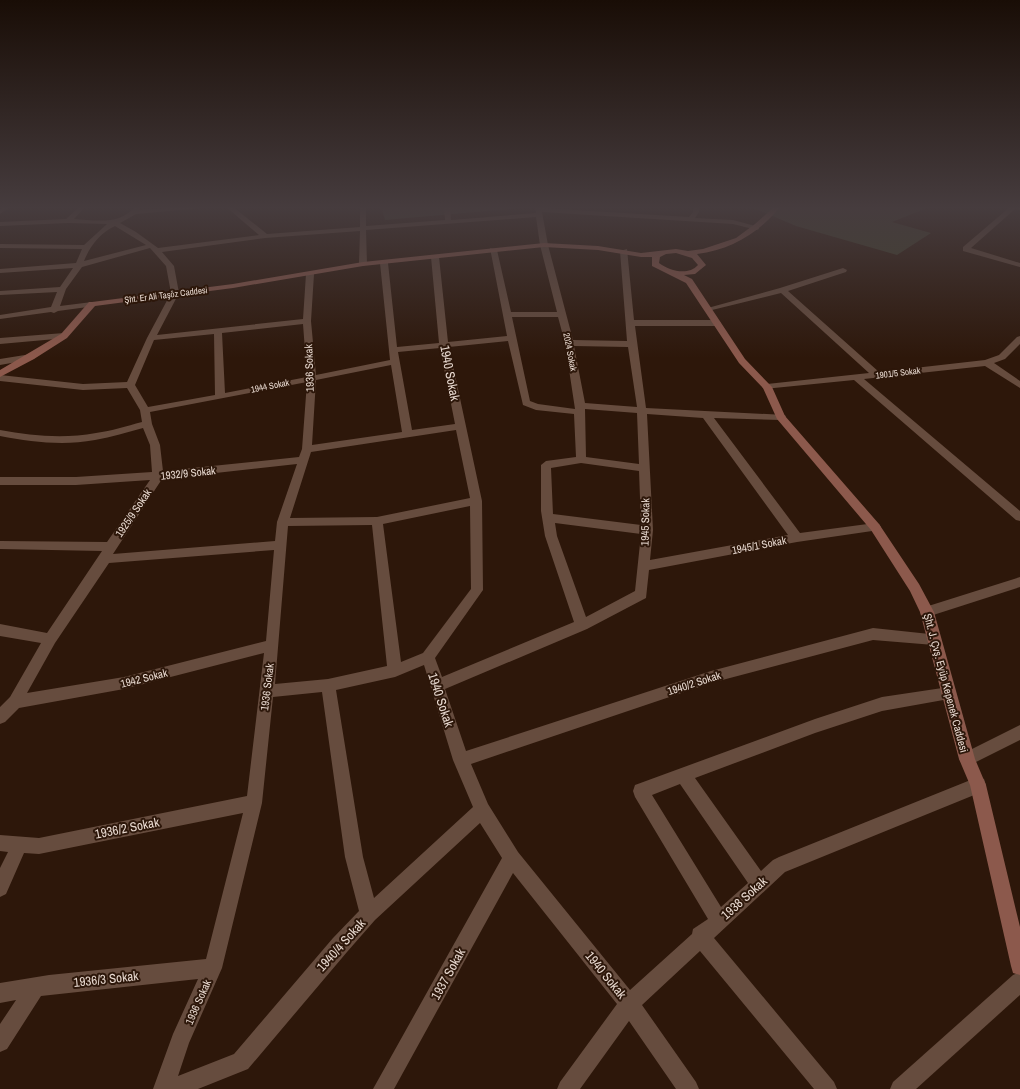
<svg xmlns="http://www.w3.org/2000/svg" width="1020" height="1089" viewBox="0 0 1020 1089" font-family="'Archivo Narrow',sans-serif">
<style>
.green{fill:#41432d}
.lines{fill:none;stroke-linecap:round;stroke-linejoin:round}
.street{fill:#664c3e;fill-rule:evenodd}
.secondary{fill:#8c594c;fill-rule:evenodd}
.labels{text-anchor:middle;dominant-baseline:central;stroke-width:4;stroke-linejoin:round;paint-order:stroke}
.far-street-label{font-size:9px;fill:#e7d8cf;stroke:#2d170a}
.street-label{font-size:11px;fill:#e7d8cf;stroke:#2d170a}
.near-street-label{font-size:13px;fill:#e7d8cf;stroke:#2d170a}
</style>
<rect width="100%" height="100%" fill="#2d170a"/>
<!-- green -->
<g class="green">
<polygon points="381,206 566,206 544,206 385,220"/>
<polygon points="703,206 958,206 927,208 892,222 931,233 897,255 796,226 756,209"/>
</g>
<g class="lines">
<!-- street -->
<g class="street">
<polygon points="4,206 11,206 0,214 0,209"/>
<path d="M80,206h6l-12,13c20,1 47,7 61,-13h6l-2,4 66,-4 -3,2 -66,6 -16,9 16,9 22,16 101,-13 -34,-29h7l35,28 93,-7v-21h6v20l79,-6 -1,-14h6l1,14 85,-7 -1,-7h6l1,2 147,9 4,-5v-6h6v6l-4,6 38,2 26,7v2l-2,1 -24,-6 -191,-12 6,33 25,95 54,1 -7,-90 7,-2 7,71h83l4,3 -4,3h-82l11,82 139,7 1,2 -5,3 -67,-2 86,115 75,-10 4,1 2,3 -2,3 -82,12 -148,28 -3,28 -59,31 -142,60 21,62 245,-80 162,-43 66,7 2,4 -2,4 -5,2 -61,-5 -162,43 -240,81 17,40 30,48 112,138 62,-56 1,-5 15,-10 -73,-122 -2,-6 2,-6 180,-66 67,-22 67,-10 5,1 2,5 -2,5 -5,1 -67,12 -67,22 -120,45 66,93 12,-11 6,-3 199,-80 6,2 2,6 -2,6 -199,81 -71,66 120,144 3,7h-23l-114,-138 -58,54 54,77 3,7h-23l-47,-68 -49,68h-23l3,-7 57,-78 -104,-131 -119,216h-21l129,-231 -22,-35 -105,97 -28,32 -99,117 -50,20h-45l20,-55 25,-55 -157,17 -34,53 -7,3v-28l16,-24 -16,3v-20l49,-8 157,-16 37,-146 -204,41 -15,-1 -18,41 -6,3v-29l8,-16 -8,-1v-16l39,3 208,-42 17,-143 -140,36 -105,19 -14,14 -5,2v-17l10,-10 31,-54 -41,-7v-12l47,9 55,-82 -102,-2v-8l107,1 43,-62 -74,5h-76v-8h76l76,-5 -2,-27 -7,-17c-16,4 -31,9 -48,12 -32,6 -63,2 -95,-4v-6c32,6 64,9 96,3 16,-2 30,-7 46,-11l-2,-12 -13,-22 -44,2 -83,-9v-6l83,9 44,-2 20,-44 24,-45 -5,-27 -16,-18 -68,19 -16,22 -6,17 32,-4 4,2 -1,2 -37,5 -4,2 -3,-1 -51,7v-4l51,-8 6,-15 -57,3v-4l60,-4 13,-19 -73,5v-4l76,-6 6,-14 -82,-1v-4l84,1 23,-21 -39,-1 -68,3v-4l66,-3zM536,217l4,28 17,67h-46l-14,-62 -7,-2 17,88 -59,6 -9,-85 -4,-2 -4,2 8,86 -42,4 -9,-84 -4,-2 -4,2 10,97 -74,15 -5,-54 3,-47 -4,-2 -4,2 -3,45 -146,16 22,-42 -5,-27 -12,-14 103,-14 95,-7 -1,33 4,2 4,-2 -1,-34zM115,226l31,19 -62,16c6,-15 16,-28 31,-35zM512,317h46l7,26 10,66 -37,-5 -8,-3zM303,324l4,53 -82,16 -3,-60zM214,334l1,61 -67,12 -13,-22 19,-45zM508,341l15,64 13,5 38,4 2,43 -30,4 -5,4v46l4,25 29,86 -132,55 -7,-19 48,-68 -1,-89 -33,-154zM574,346l54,1 9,60 -52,-4zM440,348l15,76 -43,6 -14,-78zM391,365l11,67 -90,13 4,-65zM307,382l-5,67 -3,8 -136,14 -3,-26 -8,-21 -2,-12zM585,409l52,4 2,51 -53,-7zM647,414l56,4 85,117 -138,25 3,-30zM456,430l14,68 -93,19 -87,1 21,-66zM581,463l58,8 2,54 -88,-11 -2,-46zM297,464l-20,58 -2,19 -162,13 49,-75zM470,506l1,83 -48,64 -22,9 -18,-138zM555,523l86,11 -6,57 -49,26 -29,-81zM372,525l15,141 -59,13 -53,5 13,-158zM274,550l-8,91 -142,36 -97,16 28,-50 54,-80zM424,665l29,95 20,47 -99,91 -11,-41 -27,-167 59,-13zM322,692l23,165 14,54 -26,27 -99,116 -56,22 11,-33 33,-75 40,-165 11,-106zM680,784l68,99 -27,24 -69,-112z"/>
<polygon points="1011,206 1020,206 1020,210 1015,209 971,248 1020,263 1020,267 963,251 963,247"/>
<polygon points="843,268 847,270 846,272 788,291 879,372 985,360 999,355 1017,337 1020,336 1020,344 1005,359 994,363 1020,381 1020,388 985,366 864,379 1020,511 1020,521 1016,520 854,380 764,389 762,387 767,384 869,373 781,293 708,311 704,309 780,288"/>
<polygon points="64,333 67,334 67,338 0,344 0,338"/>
<polygon points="31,354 35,357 34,359 0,365 0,359"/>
<polygon points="1020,577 1020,587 927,617 922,616 920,612 922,608"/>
<polygon points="1020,725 1020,740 972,764 967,766 962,764 959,759 962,754"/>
<polygon points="1020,972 1020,995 916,1089 890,1089 893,1082 1013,975"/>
</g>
<!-- secondary -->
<path class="secondary" d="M775,206h6c-22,27 -50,44 -84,48l9,11 -11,9 -11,1 8,4 53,80 27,28 13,29 94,108 40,60 15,28 41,147 11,26 34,142v48l-7,-2 -2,-7 -41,-181 -11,-26 -39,-147 -10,-21 -39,-61 -94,-111 -14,-31 -24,-25 -53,-80 -34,-17v-9h-11l-43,-7 -54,-3 -181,19 -130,22 -138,18 -28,32 -33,21 -34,18v-7l61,-36 28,-32h3l141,-18 130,-22 181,-19 54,3 43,7 35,-4 12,2 15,-2 33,-11 19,-14zM676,253l16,5 6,7c-10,11 -28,6 -39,-2l1,-6 6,-3z"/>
</g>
<!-- sky -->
<linearGradient id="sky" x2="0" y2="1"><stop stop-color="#190d06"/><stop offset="0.58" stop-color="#463c3e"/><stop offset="1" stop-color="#463c3e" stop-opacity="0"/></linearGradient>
<rect width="1020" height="358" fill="url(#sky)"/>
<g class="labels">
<!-- far-street labels -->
<g class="far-street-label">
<text transform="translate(166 295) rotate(-7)">Şht. Er Ali Taşöz Caddesi</text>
<text transform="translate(570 352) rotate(79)">2024 Sokak</text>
<text transform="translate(898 373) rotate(-7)">1901/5 Sokak</text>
<text transform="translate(270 386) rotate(-11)">1944 Sokak</text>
</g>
<!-- street labels -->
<g class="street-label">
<text transform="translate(309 368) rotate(-92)">1936 Sokak</text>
<text transform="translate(188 473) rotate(-6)">1932/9 Sokak</text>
<text transform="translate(133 513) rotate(-56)">1925/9 Sokak</text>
<text transform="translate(645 522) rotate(-89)">1945 Sokak</text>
<text transform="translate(759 545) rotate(-11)">1945/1 Sokak</text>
<text transform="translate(144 678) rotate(-14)">1942 Sokak</text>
<text transform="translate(694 683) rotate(-18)">1940/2 Sokak</text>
<text transform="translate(946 683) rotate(75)">Şht. J. Çvş. Eyüp Kepenek Caddesi</text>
<text transform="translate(267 687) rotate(-83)">1936 Sokak</text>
<text transform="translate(198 1002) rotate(-66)">1936 Sokak</text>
</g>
<!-- near-street labels -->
<g class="near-street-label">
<text transform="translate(450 373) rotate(79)">1940 Sokak</text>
<text transform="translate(441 700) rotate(72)">1940 Sokak</text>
<text transform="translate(127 828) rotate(-11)">1936/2 Sokak</text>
<text transform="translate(744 898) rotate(-42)">1938 Sokak</text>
<text transform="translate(341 945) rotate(-48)">1940/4 Sokak</text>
<text transform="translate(448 974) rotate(-61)">1937 Sokak</text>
<text transform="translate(606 975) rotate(51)">1940 Sokak</text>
<text transform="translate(106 979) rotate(-6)">1936/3 Sokak</text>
</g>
</g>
</svg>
